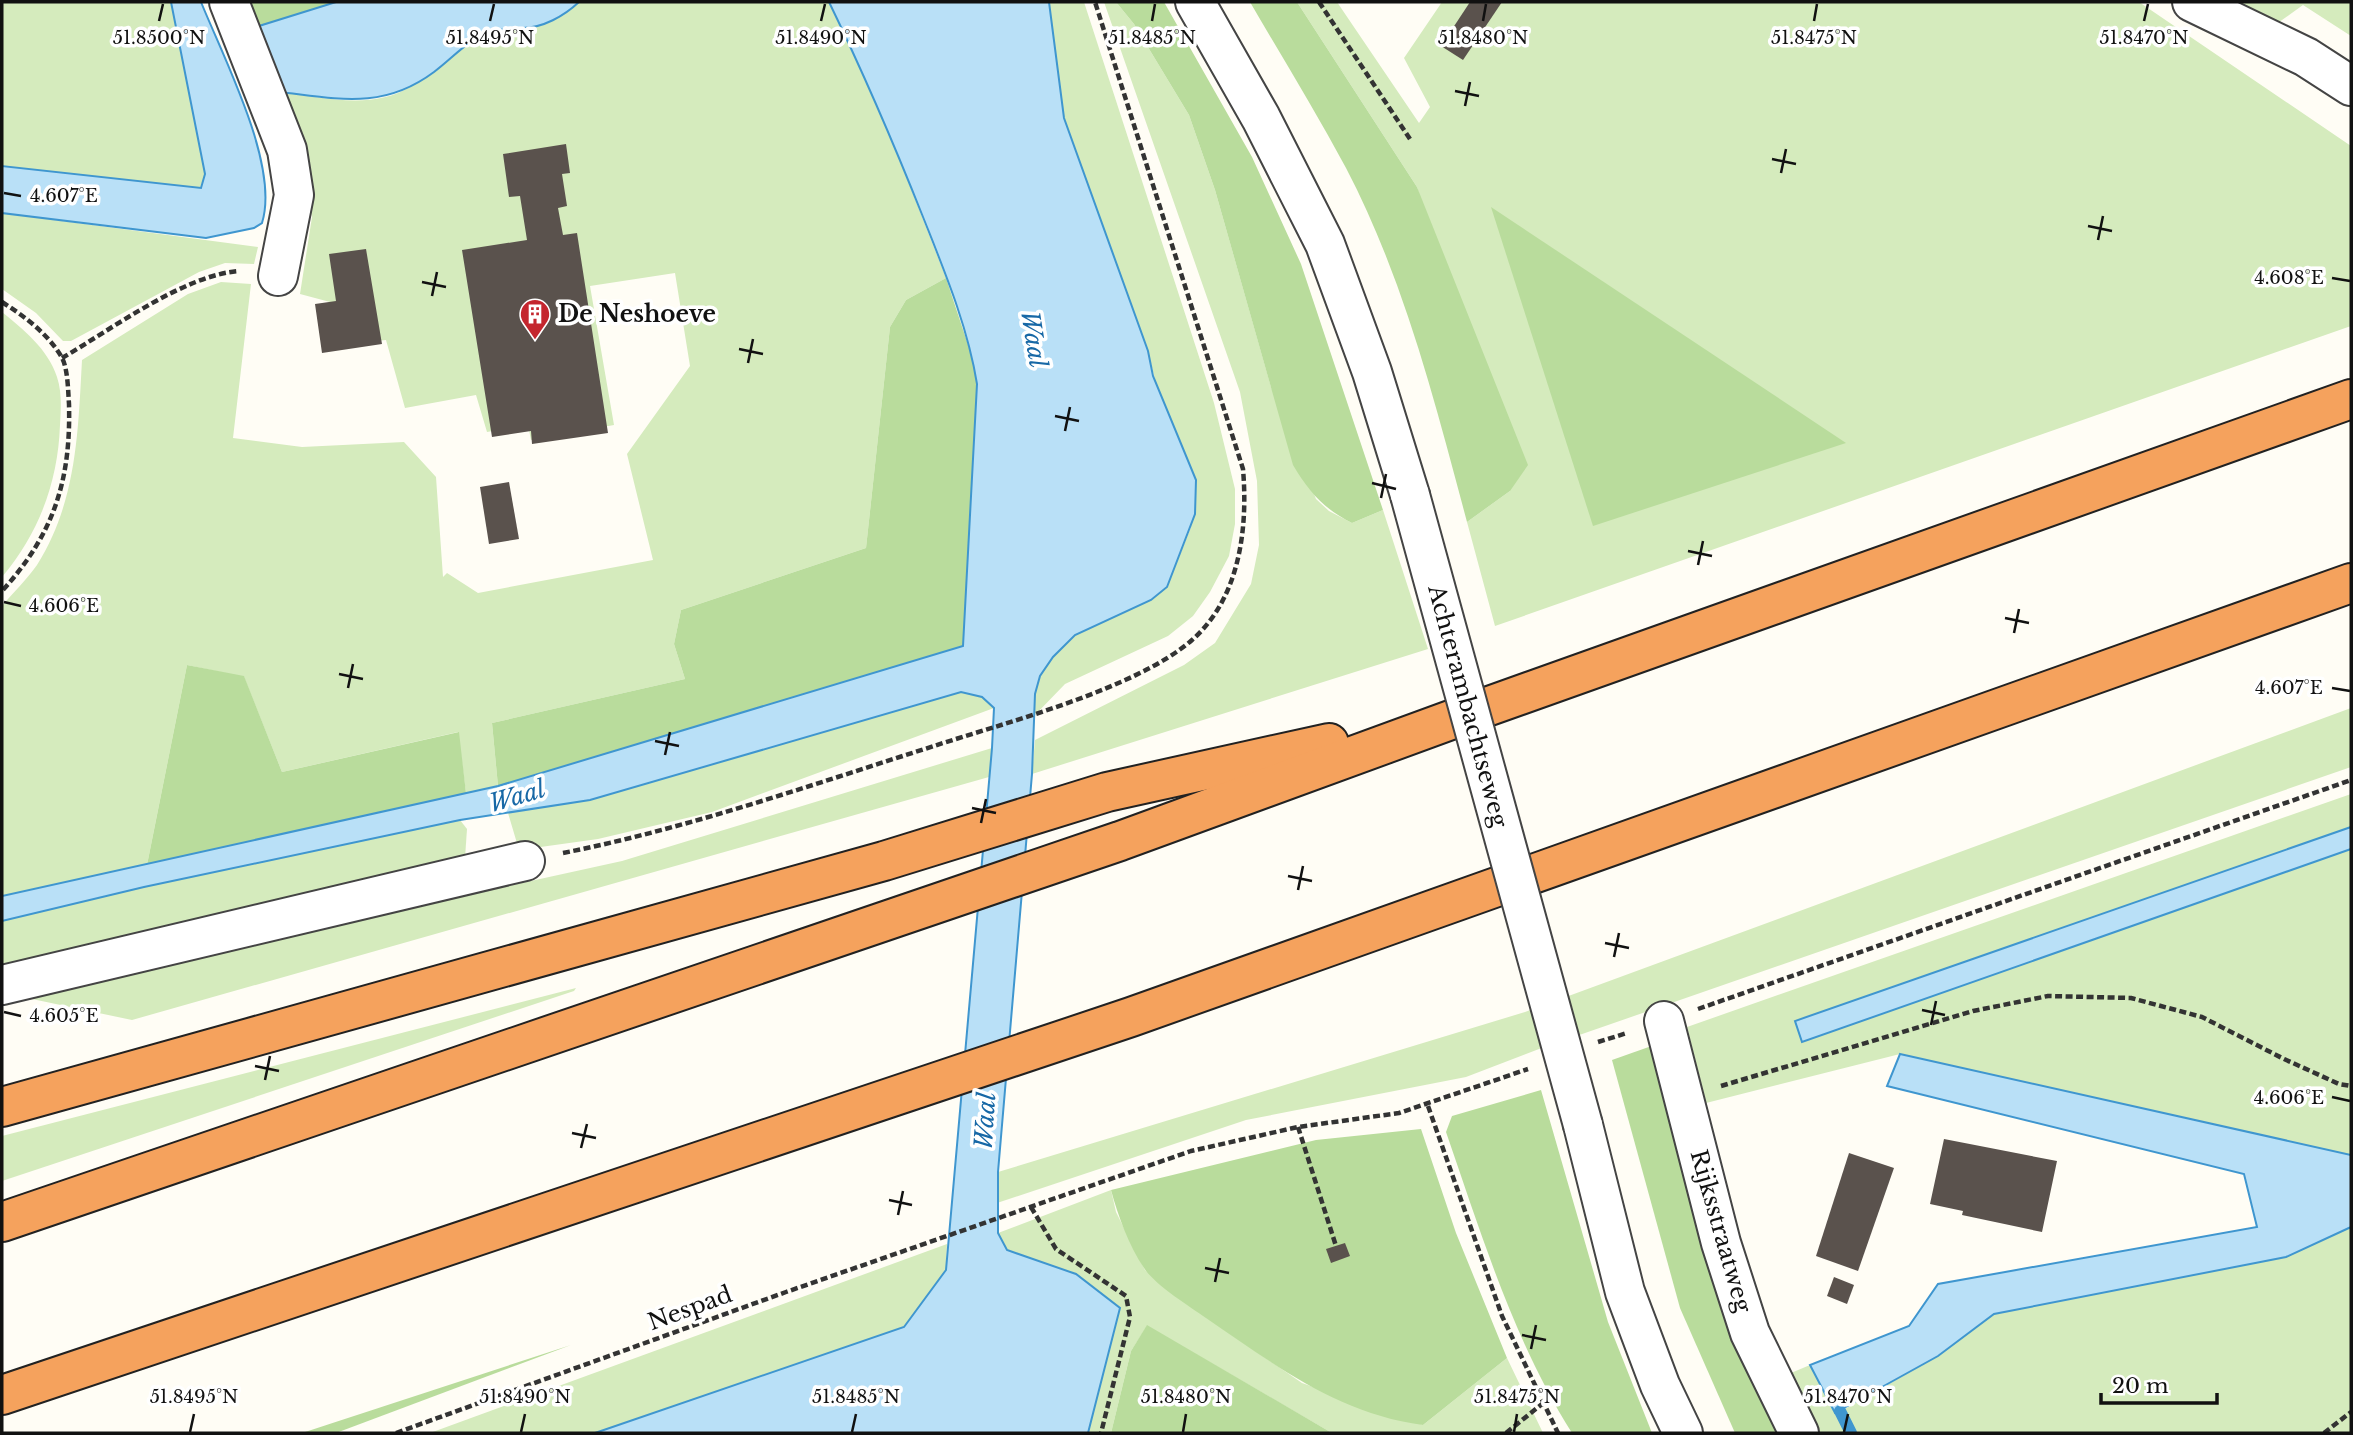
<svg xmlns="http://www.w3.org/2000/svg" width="2353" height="1435" viewBox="0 0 2353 1435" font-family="'Libre Baskerville',serif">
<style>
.green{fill:#d5ebbd}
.forest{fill:#b9dc9c}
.water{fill:#b9e0f7;stroke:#3f96cf;stroke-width:2}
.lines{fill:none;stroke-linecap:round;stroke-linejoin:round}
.stream{stroke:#3f96cf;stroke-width:12}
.building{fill:#5a524d}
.minor-casing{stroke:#444;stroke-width:42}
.highway-casing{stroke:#222;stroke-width:42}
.path{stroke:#333;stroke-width:4.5;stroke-dasharray:7 3.5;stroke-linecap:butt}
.minor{stroke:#fff;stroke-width:38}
.highway{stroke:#f5a25d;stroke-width:38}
.minor-bridge-casing{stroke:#444;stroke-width:42;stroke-linecap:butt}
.minor-bridge{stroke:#fff;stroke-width:38}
.ticks{fill:none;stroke:#111;stroke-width:2.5}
.labels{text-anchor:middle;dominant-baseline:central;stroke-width:7;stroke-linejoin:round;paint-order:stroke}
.poi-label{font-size:23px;font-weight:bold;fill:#111;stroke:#fff;text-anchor:start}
.street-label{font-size:23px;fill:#111;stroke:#fff}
.water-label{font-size:24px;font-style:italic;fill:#1768a6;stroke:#fff}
.ticks-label{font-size:18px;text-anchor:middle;fill:#111;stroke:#fff;stroke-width:7;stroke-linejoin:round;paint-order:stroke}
</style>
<rect width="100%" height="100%" fill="#fffdf5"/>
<!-- green -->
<g class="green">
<polygon points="2,2 171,2 205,174 200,188 2,166"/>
<path d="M579,2h250l53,113 64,163 -40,22 -16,27 -24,221 -185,62 -7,34 11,35 -193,44 6,63 -32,7 -8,-61 -176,40 -38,-95 -57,-12 -40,200 -145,31v-290c11,-13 25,-27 35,-41 40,-64 41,-133 45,-205l106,-66 33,-12 30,2 -18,154 69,9 102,-5 32,35 7,100 4,-4 31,20 175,-33 -26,-106 63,-88 -15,-93 -85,13 24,139 -83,15 -3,-15 -41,7 -11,-37 -71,13 -19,-68 -48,5 -8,-43 -30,-8 12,-77 -32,-125c42,5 93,19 131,-6 27,-17 48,-43 79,-54 12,-4 20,-3 32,-4 19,-2 43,-13 57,-26z"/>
<polygon points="1049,2 1084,2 1214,403 1235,489 1235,524 1229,556 1210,592 1193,616 1168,636 1065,684 1035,715 1035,694 1040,676 1053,657 1075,635 1151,600 1167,587 1191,527 1148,351 1064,118"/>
<polygon points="1104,2 1116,2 1134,24 1189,115 1215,190 1271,387 1316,499 1329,511 1352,523 1383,510 1428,649 1032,774 1035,740 1184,665 1215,643 1251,584 1259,545 1257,481 1240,392"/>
<polygon points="1297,2 1337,2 1419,123 1430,107 1404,58 1442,2 2139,2 2351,146 2351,326 1495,626 1467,522 1510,491 1417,187"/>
<polygon points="2229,2 2351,2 2351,36 2303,5 2275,25"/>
<polygon points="2,213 258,247 254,264 225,263 199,272 71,341 63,341 36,313 2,289"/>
<path d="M2,312c21,17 46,37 55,65 5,15 4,32 3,48 -2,57 -21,108 -58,152z"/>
<polygon points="961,692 982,697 994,708 712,812 598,839 519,850 508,813 590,800"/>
<polygon points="2351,708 2351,767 1539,1049 1466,1077 1246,1120 997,1203 998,1172 1525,1012"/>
<polygon points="992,748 989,777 132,1020 13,995 622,861"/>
<polygon points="2351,794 2351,827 1795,1022 1802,1041 2351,849 2351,1155 1900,1054 1706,1103 1687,1027"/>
<polygon points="460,820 467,829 465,858 2,970 2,921 144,887"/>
<polygon points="576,988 574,991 2,1181 2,1136"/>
<polygon points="1111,1190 1116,1212 1145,1270 1187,1304 1302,1383 1423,1425 1507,1358 1543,1433 1332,1433 1147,1326 1131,1351 1111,1433 1088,1433 1119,1308 1076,1274 1007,1250 998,1233"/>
<polygon points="2351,1227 2351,1433 1855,1433 1843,1410 1938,1356 1994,1314 2286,1257"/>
<polygon points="947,1244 946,1270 904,1327 595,1433 430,1433"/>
<polygon points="1810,1365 1845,1433 1819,1433 1791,1373"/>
</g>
<!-- forest -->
<g class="forest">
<polygon points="250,2 336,2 259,26"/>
<path d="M1116,2h48l88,155 49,107 82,246 -31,13c-28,-14 -43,-31 -59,-58l-78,-275 -26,-75 -55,-91z"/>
<path d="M1250,2h47l120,185 111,278 -18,26 -43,31c-32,-120 -63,-243 -121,-354 -30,-56 -64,-111 -96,-166z"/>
<polygon points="1491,207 1846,443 1593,526"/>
<polygon points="946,278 974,363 977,384 963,646 498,786 492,723 685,679 674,644 681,610 866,548 890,327 906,300"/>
<polygon points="187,665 244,676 282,772 459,732 466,793 147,865"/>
<polygon points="1660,1043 1792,1433 1735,1433 1680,1308 1612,1060"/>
<path d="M1541,1090l67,232 44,111h-80c-59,-94 -90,-197 -126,-301l6,-16z"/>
<path d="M1421,1129l35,104 51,125 -84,67c-85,-11 -148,-60 -217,-107 -17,-12 -51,-33 -62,-50 -15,-22 -26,-52 -33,-78l205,-50z"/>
<polygon points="1147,1325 1332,1433 1111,1433 1131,1351"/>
<polygon points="571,1345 336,1433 302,1433"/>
</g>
<!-- water -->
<g class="water">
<path d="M171,2h30c23,57 79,164 61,221l-8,5 -48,10 -204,-25v-47l199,22 4,-14z"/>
<path d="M336,2h243c-15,14 -36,26 -57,26 -12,1 -20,0 -32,4 -24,9 -36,25 -56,40 -51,38 -95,27 -154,20l-21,-66z"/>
<path d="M829,2h220l15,116 84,233 5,25 43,104 -1,34 -28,73 -16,13 -76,35 -22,22 -13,19 -5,18 -3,80 -34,398v61l9,17 69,24 44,34 -32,125h-493l309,-106 42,-57 46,-522 2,-40 -12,-11 -21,-5 -371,108 -130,20 -316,67 -142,34v-25l496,-110 465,-140 14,-262c-9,-57 -33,-114 -54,-167 -29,-73 -60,-145 -94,-215z"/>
<polygon points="2351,827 2351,849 1802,1042 1795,1021"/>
<polygon points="1900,1054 2351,1155 2351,1227 2286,1257 1994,1314 1938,1356 1835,1413 1810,1365 1909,1326 1938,1284 2257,1227 2244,1174 1887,1086"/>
</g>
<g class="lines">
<!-- stream -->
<polyline class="stream" points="1840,1411 1851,1433"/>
</g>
<!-- building -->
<g class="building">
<polygon points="1470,2 1502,2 1463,60 1441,46"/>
<polygon points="566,144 570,173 562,174 567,206 558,208 563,235 577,233 608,433 532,444 531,431 492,437 462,250 527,240 520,196 509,197 503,154"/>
<polygon points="366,249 382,344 322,353 315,304 336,301 329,254"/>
<polygon points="509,482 519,539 489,544 480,487"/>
<polygon points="1944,1139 2057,1161 2042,1232 1962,1215 1963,1211 1930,1204"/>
<polygon points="1849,1153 1894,1168 1858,1271 1816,1256"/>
<polygon points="1345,1243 1350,1256 1331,1263 1326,1249"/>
<polygon points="1834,1277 1854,1285 1847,1304 1827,1296"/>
</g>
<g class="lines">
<!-- minor casing -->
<g class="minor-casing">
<g id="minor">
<polyline points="229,2 287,150 294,195 278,276"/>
<polyline points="1195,2 1261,118 1325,244 1372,372 1410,495"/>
<polyline points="2192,2 2306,57 2351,86"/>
<polyline points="2,985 525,861"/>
<polyline points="1664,1021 1721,1243 1750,1333 1799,1433"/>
<polyline points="1583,1125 1625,1292 1660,1385 1683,1433"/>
</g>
</g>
<!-- highway casing -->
<g class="highway-casing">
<g id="highway">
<polyline points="2,1107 884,861 1107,792 1329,743"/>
<polyline points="2,1222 1120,841 1478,710 2351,399"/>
<polyline points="2,1395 1131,1017 2351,583"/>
</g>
</g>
<!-- path -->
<g class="path">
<polyline points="1319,2 1410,139"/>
<path d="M2,302c22,14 45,31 59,54 7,11 7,35 8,48 2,76 -15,130 -67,187"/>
<path d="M62,358c50,-29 122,-83 177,-87"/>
<path d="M563,853c126,-25 248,-68 371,-107 73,-24 202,-57 258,-106 48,-42 56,-112 51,-171l-148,-467"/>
<polyline points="1698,1009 2351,780"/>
<polyline points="1598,1042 1627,1033"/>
<polyline points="1721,1086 1973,1011 2048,996 2131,998 2202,1017 2284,1059 2339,1084 2351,1086"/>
<polyline points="1428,1106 1502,1316 1558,1433"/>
<polyline points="1298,1127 1336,1246"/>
<polyline points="1031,1207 1056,1249 1126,1296 1130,1317 1101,1433"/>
<polyline points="396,1433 786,1292 1191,1151 1298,1127 1399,1113 1528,1069"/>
<polyline points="1506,1433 1542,1404"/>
<polyline points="2324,1433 2351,1412"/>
</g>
<!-- minor -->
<use href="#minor" class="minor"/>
<!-- highway -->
<use href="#highway" class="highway"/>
<!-- minor-bridge casing -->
<g class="minor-bridge-casing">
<polyline id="minor-bridge" points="1410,495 1583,1125"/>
</g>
<!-- minor-bridge -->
<use href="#minor-bridge" class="minor-bridge"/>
</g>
<!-- ticks -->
<path class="ticks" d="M159,21l4,-17M490,21l4,-17M821,21l4,-17M1152,21l3,-17M1483,21l3,-17M1814,21l3,-17M2144,21l4,-17M1455,91l24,5M1465,106l5,-24M1772,159l24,5M1781,173l5,-24M4,193l17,3M2088,226l24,5M2098,240l5,-24M2332,278l18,3M422,282l24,5M432,296l5,-24M739,349l24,5M748,363l5,-24M1055,416l24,5M1065,431l5,-24M1372,483l24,6M1381,498l5,-24M1688,551l24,5M1698,565l5,-24M4,602l17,4M2005,618l24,5M2014,633l5,-24M339,674l24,5M348,688l5,-24M2332,688l18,3M655,741l24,5M665,755l5,-23M972,808l24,5M981,823l5,-24M1288,876l24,5M1298,890l5,-24M1605,943l24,5M1614,957l5,-24M1922,1010l23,5M4,1012l17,4M1931,1025l5,-24M255,1066l24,5M265,1080l5,-24M2332,1097l18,4M572,1133l24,5M581,1148l6,-24M889,1200l23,5M898,1215l5,-24M1205,1268l24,5M1215,1282l5,-24M1522,1335l24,5M1531,1349l5,-24M190,1432l4,-18M521,1432l4,-18M852,1432l4,-18M1183,1432l3,-18M1514,1432l3,-18M1844,1432l4,-18"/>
<!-- icons -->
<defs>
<g id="building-pin" transform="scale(1.575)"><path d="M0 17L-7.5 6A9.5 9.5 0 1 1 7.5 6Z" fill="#c4262e" stroke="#fff"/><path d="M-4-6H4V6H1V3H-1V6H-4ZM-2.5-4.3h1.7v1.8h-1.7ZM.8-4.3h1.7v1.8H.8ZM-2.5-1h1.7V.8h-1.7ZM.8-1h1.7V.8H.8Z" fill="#fff"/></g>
</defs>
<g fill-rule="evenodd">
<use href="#building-pin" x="535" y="314"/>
</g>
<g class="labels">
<!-- poi labels -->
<g class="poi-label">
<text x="558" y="314">De Neshoeve</text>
</g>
<!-- street labels -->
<g class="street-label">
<text transform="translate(1468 706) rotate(75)">Achterambachtseweg</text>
<text transform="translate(1721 1231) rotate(74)">Rijksstraatweg</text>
<text transform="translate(690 1308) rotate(-20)">Nespad</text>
</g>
<!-- water labels -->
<g class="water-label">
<text transform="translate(1034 339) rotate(81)">Waal</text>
<text transform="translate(517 796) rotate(-16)">Waal</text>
<text transform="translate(985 1121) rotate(-86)">Waal</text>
</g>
</g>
<g class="ticks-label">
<text x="159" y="44">51.8500°N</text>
<text x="490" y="44">51.8495°N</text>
<text x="821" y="44">51.8490°N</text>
<text x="1152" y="44">51.8485°N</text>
<text x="1483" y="44">51.8480°N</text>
<text x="1814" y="44">51.8475°N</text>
<text x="2144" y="44">51.8470°N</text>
<text x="64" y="202">4.607°E</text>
<text x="2289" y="284">4.608°E</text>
<text x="64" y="612">4.606°E</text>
<text x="2289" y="694">4.607°E</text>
<text x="64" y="1022">4.605°E</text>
<text x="2289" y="1104">4.606°E</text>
<text x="194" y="1403">51.8495°N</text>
<text x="525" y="1403">51.8490°N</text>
<text x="856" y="1403">51.8485°N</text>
<text x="1186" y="1403">51.8480°N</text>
<text x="1517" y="1403">51.8475°N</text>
<text x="1848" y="1403">51.8470°N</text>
</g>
<!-- border -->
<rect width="2353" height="1435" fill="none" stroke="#111111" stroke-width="7"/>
<!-- scale -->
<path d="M2101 1393v10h116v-10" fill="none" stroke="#111111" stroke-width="3.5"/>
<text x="2112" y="1393" font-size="21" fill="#111111" stroke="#ffffff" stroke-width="5" paint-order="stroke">20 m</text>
</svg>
